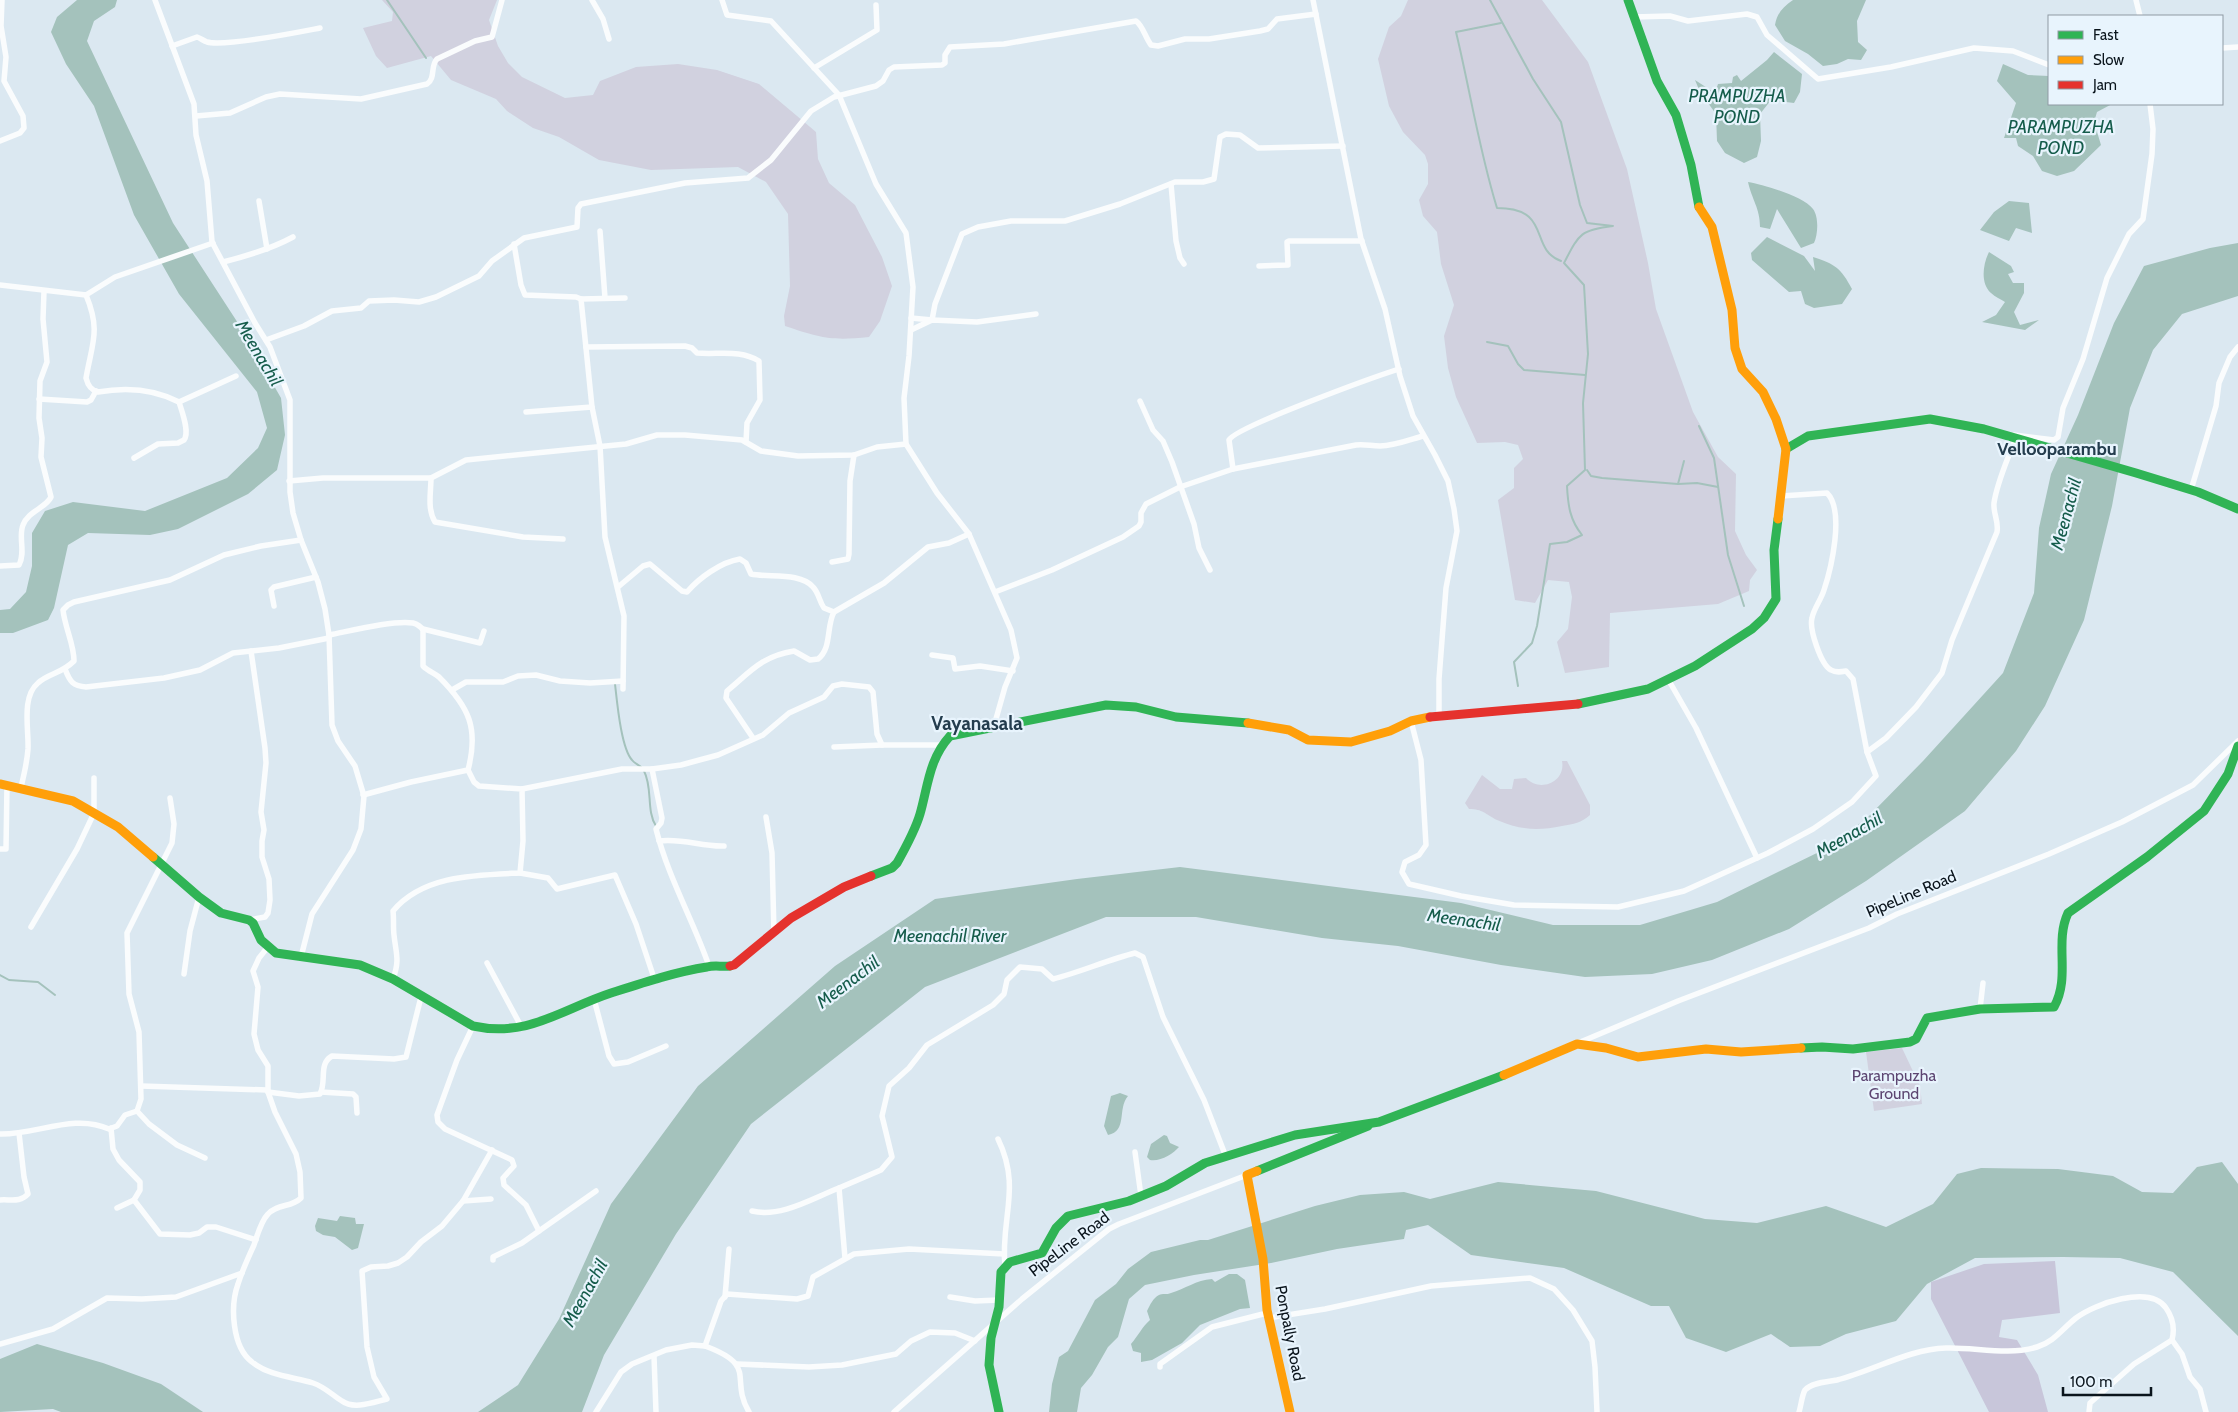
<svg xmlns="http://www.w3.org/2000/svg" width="2238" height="1412" viewBox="0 0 2238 1412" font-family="Cabin,sans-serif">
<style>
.green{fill:#d1d1df}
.forest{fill:#c8c6da}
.water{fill:#a4c2bc}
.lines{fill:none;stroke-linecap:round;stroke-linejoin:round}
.stream{stroke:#a4c2bc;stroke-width:2}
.street{stroke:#fafcfd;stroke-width:5.5}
.fast{stroke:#30b455;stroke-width:9}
.slow{stroke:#ff9f0a;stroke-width:9}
.jam{stroke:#e5322d;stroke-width:9}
.labels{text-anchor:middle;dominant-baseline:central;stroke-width:4.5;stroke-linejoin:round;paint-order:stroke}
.street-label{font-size:16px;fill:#0a141c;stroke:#e8f4fd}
.park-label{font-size:16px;fill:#5d4672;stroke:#e8f4fd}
.water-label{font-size:18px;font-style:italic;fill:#155c4b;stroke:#e8f4fd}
.neighbourhood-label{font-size:18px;font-weight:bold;fill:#243d4e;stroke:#e8f4fd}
.quarter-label{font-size:19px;font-weight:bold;fill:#243d4e;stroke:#e8f4fd}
</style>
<rect width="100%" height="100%" fill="#dbe8f1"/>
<!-- green -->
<g class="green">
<path d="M382,0h115l-8,20 9,26 10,17 14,14 43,21 28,-3 7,-14 36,-14 42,-3 39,6 42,14 57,48 2,27 11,24 26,22 27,52 10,29 -12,35 -11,16c-38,4 -48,1 -84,-11l-1,-10 6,-30 -2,-72 -22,-32 -28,-15 -87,3 -52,-10 -40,-23 -26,-9 -26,-17 -11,-12 -45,-19 -20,-24 -44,12 -11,-12 -13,-28 29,-7 1,-9z"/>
<polygon points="1408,0 1542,0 1588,62 1627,169 1648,263 1656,309 1693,412 1718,457 1736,474 1735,531 1746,555 1757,570 1750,580 1749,591 1718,604 1610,613 1609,667 1565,673 1557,642 1568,629 1572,597 1569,582 1548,580 1535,603 1515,600 1498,500 1514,488 1514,468 1523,459 1518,445 1505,442 1477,443 1456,397 1448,368 1444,336 1454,305 1441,264 1437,232 1423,216 1419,200 1428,184 1428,164 1425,155 1403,132 1389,106 1378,59 1389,27 1401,16"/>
<path d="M1562,761h5l23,44v10c-9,8 -16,9 -28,11 -24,5 -42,4 -65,-6 -12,-6 -14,-11 -28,-11l-4,-6 17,-28 18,14h12l2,-10 12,-1c14,15 40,4 36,-17z"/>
<polygon points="1902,1048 1920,1086 1922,1104 1874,1111 1866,1052"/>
</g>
<!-- forest -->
<polygon class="forest" points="2055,1261 2060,1313 2002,1320 1999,1337 2017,1340 2038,1375 2048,1412 1989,1412 1931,1299 1931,1282 1984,1264"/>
<!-- water -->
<g class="water">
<polygon points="77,0 117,0 115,7 94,21 87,41 173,223 236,320 281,398 285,435 277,470 248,494 178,529 150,535 88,533 68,545 54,608 48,620 13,633 0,633 0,610 10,609 26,592 32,566 32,533 45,511 73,502 145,511 227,478 258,448 267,428 257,392 179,294 134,215 94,106 66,64 51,32 57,17"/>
<path d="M1793,0h73l-9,21 1,21 9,8 -6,10 -13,-1 -11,5 -14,2 -15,-12 -23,-13 -10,-16c2,-12 8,-18 18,-25z"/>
<polygon points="1774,52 1802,74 1800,92 1794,103 1771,100 1760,114 1761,141 1757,157 1744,163 1725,153 1717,141 1716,114 1700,92 1695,80 1715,93 1718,84 1732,83 1733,77 1737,75 1741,81 1767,60"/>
<polygon points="2003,64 2028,75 2049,76 2049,104 2112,104 2097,112 2094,122 2101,145 2074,171 2057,176 2042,171 2033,156 2018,146 2016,138 2004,138 2016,103 1997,81"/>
<path d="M1748,182c16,3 55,14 65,27 6,8 5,25 1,34l-13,5 -24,-39 -7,20 -10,-2c0,-19 -8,-27 -12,-45z"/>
<polygon points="2009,201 2029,203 2032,233 2016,228 2009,241 1980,230 1994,212"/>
<path d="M1767,237l37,19 11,15 -2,-14c22,7 28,11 39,32l-10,15 -28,4 -9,-4 -4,-13 -12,1 -37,-32 -1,-7z"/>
<polygon points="2238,243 2238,296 2182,314 2153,350 2130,408 2112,506 2084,620 2045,706 2016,751 1965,811 1866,881 1789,929 1712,960 1652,974 1585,977 1501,965 1398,946 1322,938 1196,917 1106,917 925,987 751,1124 676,1234 604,1355 582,1412 478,1412 518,1385 559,1319 611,1204 698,1086 835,966 935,899 1077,879 1180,867 1461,903 1553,925 1640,925 1717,902 1823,850 1867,818 1923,761 2003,673 2034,593 2039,528 2051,474 2078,415 2114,323 2144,266 2210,248"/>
<path d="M1989,252l22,14 3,6 -6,2 5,9h11v10l-10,19 6,13 19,-5 -14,10 -43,-8 14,-7 9,-13c-4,-3 -10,-5 -14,-9 -11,-10 -8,-29 -2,-41z"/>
<path d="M1120,1093l8,3c-11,13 0,35 -20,39l-4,-9 7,-30z"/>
<path d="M1164,1135l3,1 3,7 9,4c-6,7 -19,15 -29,13l-3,-3 4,-13z"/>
<polygon points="2222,1162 2238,1184 2238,1336 2173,1272 2120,1258 2063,1257 1975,1258 1927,1284 1896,1321 1846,1334 1820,1346 1790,1347 1771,1334 1726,1352 1686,1338 1669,1306 1651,1306 1564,1268 1471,1255 1428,1225 1406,1230 1404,1239 1337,1249 1271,1263 1194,1275 1145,1285 1129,1299 1118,1337 1108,1347 1092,1375 1081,1388 1077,1412 1049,1412 1052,1384 1059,1357 1068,1351 1095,1300 1116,1284 1128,1269 1151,1252 1200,1240 1208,1240 1315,1206 1360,1195 1404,1192 1430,1199 1498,1182 1596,1191 1705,1219 1757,1223 1826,1206 1886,1227 1933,1204 1957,1174 1981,1168 2058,1169 2113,1176 2142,1192 2173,1193 2197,1167"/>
<polygon points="340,1216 355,1218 356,1224 364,1224 358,1248 352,1250 335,1237 323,1235 316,1231 315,1226 318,1218 337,1221"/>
<path d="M1229,1274h8l8,6 5,28 -10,1 -40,16 -18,18 -30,17 -11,2v-9l-8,-2 -2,-7c7,-8 11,-17 19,-24l-3,-9c3,-6 6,-13 12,-16 3,-2 8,0 12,-2 14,-4 25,-13 41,-14l3,3z"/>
<polygon points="37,1344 103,1363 161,1384 203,1412 61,1412 53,1409 0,1412 0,1359"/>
</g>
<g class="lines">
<!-- stream -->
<g class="stream">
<polyline points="387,0 426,58"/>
<path d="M1490,0l43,79 28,43 19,83 7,18 26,3c-33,4 -34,8 -49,37l20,22 4,69 -5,49 2,67 -18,16c1,20 3,34 15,49l-15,7 -17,2 -13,82 -5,17 -18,19 4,24"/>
<path d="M1501,23l-45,9c14,58 23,118 41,176 56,0 31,41 64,53"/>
<polyline points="1487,342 1508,346 1518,364 1524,370 1585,375"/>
<polyline points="1699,426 1714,458 1728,555 1744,606"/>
<polyline points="1587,470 1591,476 1602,478 1678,484 1684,461"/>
<polyline points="1678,484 1697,483 1718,487"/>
<path d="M615,684c2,17 6,64 17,76 2,3 7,5 9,7"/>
<path d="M644,771c9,17 2,40 12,55"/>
<polyline points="0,975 9,980 38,982 55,995"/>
</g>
<!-- street -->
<g class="street">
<polyline points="155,0 194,104 196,135 207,181 212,242 255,323 270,347 290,400 290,492 293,513 301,540 318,582 325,609 329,635 332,725 338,741 355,766 364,796 361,829 353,850 312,914 301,957"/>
<polyline points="592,0 603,19 609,39"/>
<polyline points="722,0 727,15 771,21 839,95 876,184 906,233 913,287 909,356 904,398 906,444 937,493 969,534 1011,630 1017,658 1005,687 994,726"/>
<polyline points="1313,0 1361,239 1385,309 1400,376 1413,416 1435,455 1448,481 1454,509 1457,531 1446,588 1439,679 1439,715"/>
<polyline points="2136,0 2140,16"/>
<polyline points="1634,17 1670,16 1688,21 1747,14 1757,17 1767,35 1818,79 1891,67 1974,48 2013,51 2049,65"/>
<path d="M172,46l25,-9c3,1 7,4 10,5 18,5 92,-10 113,-14"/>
<polyline points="2222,48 2238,47"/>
<polyline points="814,68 877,30 876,5"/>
<path d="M196,116l34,-3 36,-16 14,-3 81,5 66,-15c9,-6 3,-18 10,-25l38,-18 17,-4 10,-37"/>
<polyline points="0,141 20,133 24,128 23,116 4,81 6,57 1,26 2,0"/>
<polyline points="1171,184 1176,241 1180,258 1184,264"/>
<polyline points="259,201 267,249"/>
<polyline points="600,231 605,298"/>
<polyline points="514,244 521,285 525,295 576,297 581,299 625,298"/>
<path d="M223,262c24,-6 48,-13 70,-25"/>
<polyline points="1259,266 1288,265 1287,242 1289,241 1362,241"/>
<polyline points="0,285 86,295 115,277 213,243"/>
<path d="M86,295c15,36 6,48 0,83 2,8 5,12 12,14 28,-5 56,-3 81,10 3,10 11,30 5,38l-6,3 -20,1 -24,14"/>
<polyline points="581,299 592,407 600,446 605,537 624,616 623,689"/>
<polyline points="911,318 932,320 935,304 962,234 978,227 1011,221 1065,221 1120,204 1175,182 1203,182 1214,179 1220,137 1226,134 1240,135 1258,148 1343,146"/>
<polyline points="911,330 932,320 977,322 1036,314"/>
<path d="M266,340l38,-14 28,-15 29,-3 8,-7 25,-1 25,2 17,-5 43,-21 13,-15 32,-23 53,-11 1,-19 3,-4 104,-21 63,-5 23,-18 40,-49 23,-14 42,-11 7,-5 6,-11 5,-3 48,-2 3,-2v-8l5,-8 54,-3 132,-23c7,5 9,16 15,24l7,1 27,-7h24l51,-8 8,-2 9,-10 39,-5"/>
<path d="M586,347l99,-1 7,2 5,5c21,2 43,-4 62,8l1,39 -13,23 -1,19"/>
<polyline points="39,399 87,402 91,400 96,391"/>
<polyline points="1140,401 1153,430 1163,441 1172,462 1194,524 1199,548 1210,570"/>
<polyline points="179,402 236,376"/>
<polyline points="526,412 592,407"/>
<polyline points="2014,435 2054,440 2058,437 2063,408 2083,359 2107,278 2129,234 2143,219 2152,154 2153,129 2150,104"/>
<path d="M1233,469l-4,-29c6,-13 148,-64 170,-71"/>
<path d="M431,478c0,14 -4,31 4,44l88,15 40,2"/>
<polyline points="289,481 323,478 431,478 466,460 626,444 657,435 685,435 742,440 761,451 798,456 854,455 877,447 906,444"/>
<polyline points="2191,490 2216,406 2219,383 2230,357 2238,347"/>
<path d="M1781,496l46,-3c18,18 4,76 -3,97 -3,10 -10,18 -12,28 -3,11 9,47 19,52 5,3 10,2 15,1l7,8 14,73"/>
<polyline points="832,562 848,559 849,554 850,481 854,455"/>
<path d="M0,566l19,-1c7,-13 -1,-28 4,-40 5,-14 23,-17 28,-28l-10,-40 1,-19 -3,-20 1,-37 7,-19 -4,-43 1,-28"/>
<path d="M618,587l25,-21 7,-2 32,27 5,1c12,-14 34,-30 53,-33l6,4 5,11c18,4 49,-2 62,13 6,6 6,14 11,21l10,4"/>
<path d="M995,592l57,-22 71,-33 16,-11 2,-4v-9l5,-9 34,-17 53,-18 123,-24c9,-1 15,1 24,1 14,0 29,-6 43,-10"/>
<polyline points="274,606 271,590 274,587 316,577"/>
<polyline points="423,629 480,643 484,631"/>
<path d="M329,635c21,-4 64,-15 84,-12 4,1 8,4 10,7v36c5,5 11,7 16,11 30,30 40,51 29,93l-57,12 -48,13"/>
<polyline points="932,655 953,658 955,669 980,666 1013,671"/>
<path d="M65,669c5,13 8,17 21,18l78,-9 36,-8 33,-17 46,-5 50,-10"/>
<polyline points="1668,679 1696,728 1757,858"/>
<polyline points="452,690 466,682 503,682 518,676 536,675 560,681 590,683 623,681"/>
<path d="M1411,721l10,39 5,85 -7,10 -14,7 -3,10 7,12 52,12 53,9 104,2 66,-16 84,-38 45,-24 39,-27 24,-26 -9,-24 19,-14 30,-31 26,-34 10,-33 45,-108c2,-11 -4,-18 -3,-29 3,-21 14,-44 21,-64"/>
<path d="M753,738l-27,-40 1,-7c23,-19 35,-35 67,-40l16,9 8,-1c14,-11 8,-32 16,-47l50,-29 44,-36 21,-4 20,-9"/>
<polyline points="834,747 882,745"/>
<path d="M652,769l10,49 -1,5 -5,6c12,48 37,91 53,137"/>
<path d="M21,787c3,-12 6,-25 7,-38 1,-19 -7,-52 10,-66 11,-10 23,-9 36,-22 0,-17 -9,-33 -11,-51l5,-5 6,-3 96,-22 54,-25 37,-9 40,-6"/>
<polyline points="522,789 622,769 652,769 681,765 718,755 763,735 789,713 824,697 833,686 842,684 869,687 873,692 877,734 882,745 940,745"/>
<polyline points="766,817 772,853 774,934"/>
<path d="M659,841c24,-3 43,6 65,5"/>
<polyline points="0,849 6,849 7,785"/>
<polyline points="520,873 548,878 557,889 615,875 636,924 655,981"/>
<polyline points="249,920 265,917 268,913 270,900 269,879 262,857 262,841 264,830 261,812 266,763 265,748 251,651"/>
<polyline points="31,927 77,849 94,813 94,778"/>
<path d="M267,948l-8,10 -6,13 5,16 -4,47 4,16 10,16v26l7,20 21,42 4,18 1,26c-10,10 -23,5 -33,16 -7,7 -11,22 -14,31 -6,13 -12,26 -16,39 -8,22 -6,63 14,78 17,14 42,15 61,21 12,4 19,12 29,18 12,9 32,1 45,-2l-13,-22 -7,-30 -5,-76 9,-4 17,-1 10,-3 9,-6 14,-15 21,-16 21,-25 28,-2"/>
<polyline points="487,963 522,1028"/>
<polyline points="184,974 190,931 199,897"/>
<path d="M393,979c7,-19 3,-25 1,-44 -1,-8 0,-16 -1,-24 30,-36 83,-36 127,-38l3,-32 -1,-52 -43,-3 -5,-4 -6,-12"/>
<polyline points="594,999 609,1056 614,1064 628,1062 666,1046"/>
<polyline points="1980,1009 1983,983"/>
<polyline points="473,1026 457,1060 437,1115 438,1122 445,1129 512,1160 514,1166 503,1178 504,1185 526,1205 539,1231 596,1191"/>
<polyline points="1578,1043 1678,1001 1869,928 1897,914 2049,854 2122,822 2193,785 2238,741"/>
<polyline points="141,1086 267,1090"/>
<path d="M268,1092l31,4 21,-2c7,-13 -2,-30 12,-38l62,3 12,-2 15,-60"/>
<polyline points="321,1092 353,1094 356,1097 357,1113"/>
<polyline points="137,1111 149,1124 177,1145 205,1158"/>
<polyline points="111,1128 113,1149 119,1160 140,1182 140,1190 134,1200 160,1234 190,1235 199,1233 207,1227 216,1227 256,1240"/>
<path d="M0,1134c36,1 74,-21 109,-5l8,-3 8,-11 12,-4 4,-12 -2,-67 -10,-38 -2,-61 45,-90 2,-19 -4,-26"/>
<path d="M998,1139c24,49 2,80 7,128"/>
<polyline points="1135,1152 1141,1196"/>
<path d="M0,1200c10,-1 20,3 28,-6l-4,-17 -5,-44"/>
<polyline points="463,1201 492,1150"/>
<polyline points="117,1208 134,1200"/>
<path d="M752,1211c29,7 61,-13 87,-23"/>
<path d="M845,1258l-6,-70 42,-18 11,-13 -10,-41 7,-30 20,-18 18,-23 66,-40 11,-11 3,-14 13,-13 22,2 11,10c28,-7 54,-19 82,-26l8,4 20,60 41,83 22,57"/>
<polyline points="493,1260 493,1257 522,1243 539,1231"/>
<polyline points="725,1297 729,1249"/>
<polyline points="950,1297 975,1301 999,1300"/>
<polyline points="1268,1318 1325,1309 1431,1286 1530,1278 1554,1289 1573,1310 1592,1341 1595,1367 1597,1412"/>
<polyline points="2172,1340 2182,1354 2190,1377 2200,1389 2206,1412"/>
<polyline points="0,1344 53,1329 107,1298 142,1299 176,1297 242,1273"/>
<path d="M705,1346c54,20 24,32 44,66"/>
<polyline points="654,1356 656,1412"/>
<polyline points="737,1364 809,1367 842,1365 896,1354 911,1341 930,1332 955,1333 975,1341"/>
<polyline points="1160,1367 1160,1364 1212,1327 1267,1313"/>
<polyline points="596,1412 621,1372 632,1364 666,1350 692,1345 705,1346 721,1301 727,1294 797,1299 808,1296 813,1277 854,1254 909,1249 1004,1254"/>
<polyline points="894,1412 1022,1299 1109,1229 1119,1224 1247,1175"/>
<path d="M1799,1412c2,-6 3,-17 6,-22 7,-8 23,-8 32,-10 36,-9 72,-31 109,-32 29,-1 62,8 91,-1 17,-5 25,-18 39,-29 18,-14 74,-34 90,-10 7,10 9,20 6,32l-38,24 -44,39 -1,9"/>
</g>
<!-- fast -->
<g class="fast">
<polyline points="1628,0 1657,81 1676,115 1691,165 1699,207"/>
<polyline points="1786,449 1808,436 1930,419 1984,429 2136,473 2198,492 2238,509"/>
<polyline points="1578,704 1648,689 1695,666 1752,629 1764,618 1776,599 1774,550 1778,519"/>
<path d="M153,857l46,40 22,16 28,7 4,3 8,17 15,13 84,12 33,14 80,47c55,12 89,-17 138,-33 31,-10 64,-21 96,-26 7,-2 15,0 23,-1"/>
<path d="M871,876l21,-8 5,-5c9,-16 18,-32 23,-49 8,-28 9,-55 30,-78l156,-31 30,2 40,10 72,6"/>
<path d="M1801,1048l21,-1 31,2 57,-7 6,-3 11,-21 53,-9 74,-2c17,-30 0,-64 14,-94l79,-56 57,-46 24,-37 10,-28"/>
<polyline points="1257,1171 1368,1126"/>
<polyline points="999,1412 989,1365 991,1338 999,1307 1001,1272 1010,1262 1042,1253 1056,1228 1068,1216 1129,1201 1166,1186 1205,1163 1295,1135 1379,1122 1504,1075"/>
</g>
<!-- slow -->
<g class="slow">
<polyline points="1699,207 1712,227 1732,310 1735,348 1742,369 1763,392 1776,419 1786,449 1778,519"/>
<polyline points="1248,723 1289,730 1308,740 1351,742 1390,731 1411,721 1430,717"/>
<polyline points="0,784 73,801 118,827 153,857"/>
<polyline points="1504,1075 1577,1044 1606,1048 1638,1057 1706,1049 1741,1052 1801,1048"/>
<polyline points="1257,1171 1247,1175 1263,1259 1267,1310 1290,1412"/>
</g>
<!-- jam -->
<g class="jam">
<polyline points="1430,717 1578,704"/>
<polyline points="730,966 734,965 791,918 844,887 871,876"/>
</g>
</g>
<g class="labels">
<!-- street labels -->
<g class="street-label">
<text transform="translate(1911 894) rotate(-23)">PipeLine Road</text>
<text transform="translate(1069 1244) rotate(-37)">PipeLine Road</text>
<text transform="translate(1290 1333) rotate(79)">Ponpally Road</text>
</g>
<!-- park labels -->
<g class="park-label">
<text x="1894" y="1075">Parampuzha<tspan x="1894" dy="18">Ground</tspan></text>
</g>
<!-- water labels -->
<g class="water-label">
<text x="1737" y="96">PRAMPUZHA<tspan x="1737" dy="21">POND</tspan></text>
<text x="2061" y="127">PARAMPUZHA<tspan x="2061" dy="21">POND</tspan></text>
<text transform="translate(259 353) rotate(59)">Meenachil</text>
<text transform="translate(2066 514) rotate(-75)">Meenachil</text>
<text transform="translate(1849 835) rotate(-30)">Meenachil</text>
<text transform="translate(1464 920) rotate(8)">Meenachil</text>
<text x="950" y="936">Meenachil River</text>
<text transform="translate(848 982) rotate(-37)">Meenachil</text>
<text transform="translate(585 1293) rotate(-61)">Meenachil</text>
</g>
<!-- neighbourhood labels -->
<g class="neighbourhood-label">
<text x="2057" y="449">Vellooparambu</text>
</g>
<!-- quarter labels -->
<g class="quarter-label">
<text x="977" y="723">Vayanasala</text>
</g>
</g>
<!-- legend -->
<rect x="2048" y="15" width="175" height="90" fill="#e8f4fd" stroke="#8f9aa3"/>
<rect x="2058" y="31" width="25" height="8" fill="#30b455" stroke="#8f9aa3"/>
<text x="2093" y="40" font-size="15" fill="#0a141c">Fast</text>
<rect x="2058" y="56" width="25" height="8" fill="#ff9f0a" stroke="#8f9aa3"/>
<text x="2093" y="65" font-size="15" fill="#0a141c">Slow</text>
<rect x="2058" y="81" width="25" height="8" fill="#e5322d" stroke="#8f9aa3"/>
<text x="2093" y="90" font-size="15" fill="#0a141c">Jam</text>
<!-- scale -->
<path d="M2063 1387v8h88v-8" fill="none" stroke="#0a141c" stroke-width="2.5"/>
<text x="2070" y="1387" font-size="15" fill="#0a141c" stroke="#e8f4fd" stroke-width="4" paint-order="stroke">100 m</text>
</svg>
